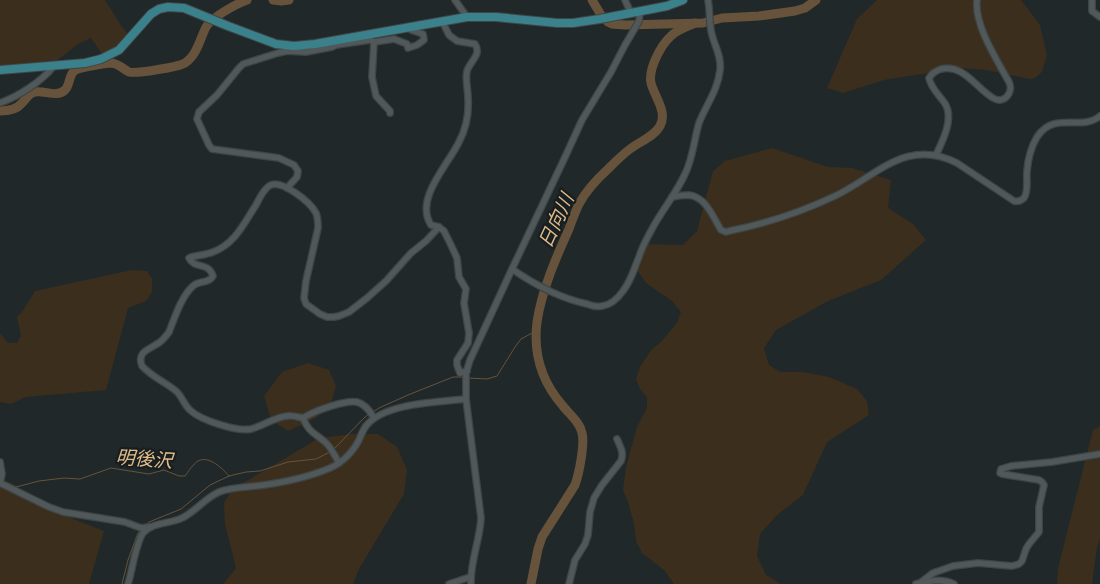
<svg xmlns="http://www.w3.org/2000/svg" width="1100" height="584" viewBox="0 0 1100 584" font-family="'Sofia Sans Condensed','Noto Sans JP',sans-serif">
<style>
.green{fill:#3b2e1d}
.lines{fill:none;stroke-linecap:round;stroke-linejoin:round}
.stream{stroke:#67533b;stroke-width:1}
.river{stroke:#67533b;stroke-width:9}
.minor-casing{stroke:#3e4546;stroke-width:8}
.major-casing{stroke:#3e4546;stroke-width:10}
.minor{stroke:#50585a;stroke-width:5.5}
.major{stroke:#3b818b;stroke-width:8}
.labels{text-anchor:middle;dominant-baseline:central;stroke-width:4.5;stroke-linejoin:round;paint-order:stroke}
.water-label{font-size:19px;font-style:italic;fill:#e0ba8b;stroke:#171e1f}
</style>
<rect width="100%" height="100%" fill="#212829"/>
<!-- green -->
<g class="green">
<polygon points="0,0 105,0 120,24 128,34 120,45 102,54 91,38 78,44 54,63 0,67"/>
<polygon points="877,0 1021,0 1040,25 1047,55 1042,72 1035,78 1030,79 986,70 960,68 884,80 843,93 827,88 857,19"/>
<polygon points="772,148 828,167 852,168 891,180 888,208 913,224 926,240 881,280 828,301 776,330 764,348 769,365 780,372 803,372 829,377 857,389 867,401 869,415 827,442 803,495 777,515 760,534 757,556 766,575 781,584 674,584 664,570 642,553 636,541 634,523 627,499 623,490 626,467 637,427 647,408 647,397 640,389 636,379 640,367 651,350 662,341 677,323 681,312 672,301 646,283 637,270 642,244 683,245 697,231 713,171 725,161"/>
<polygon points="132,270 147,271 152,279 152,292 146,301 128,308 106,390 25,397 11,404 0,402 0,333 8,343 17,343 21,336 17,317 24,309 35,291"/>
<polygon points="308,363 329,370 336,386 330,406 316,418 288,431 271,420 264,396 282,372"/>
<polygon points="1100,426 1100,539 1097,547 1092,584 1057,584 1058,568 1093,430"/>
<polygon points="353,434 378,434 397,447 407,470 404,494 359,569 353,584 223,584 236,568 225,524 224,503 233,488 257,475 319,438"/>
<polygon points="9,482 73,519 104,531 89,584 0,584 0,485"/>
</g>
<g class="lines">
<!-- stream -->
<g class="stream">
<polyline points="468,378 487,379 497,376 515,347 521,339 536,331"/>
<polyline points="373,412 379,408 408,395 453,377 464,377"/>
<polyline points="333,450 364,418 369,414"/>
<path d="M3,481l13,6 23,-6 25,-3 16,1 31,-11 38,6 15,-4 15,6h6c3,-4 8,-12 13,-15 11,-6 25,8 31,15"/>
<polyline points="147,524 149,522 181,509 210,485 229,476 246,472 260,471 288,462 316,459 330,452"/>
<polyline points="122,584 128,560 138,533 140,531"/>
</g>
<!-- river -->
<g class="river">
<polyline points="273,0 281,1 289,0"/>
<polyline points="592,0 601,15 608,22 612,24 625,25 703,23 722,18 759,16 795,11 805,8 816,0"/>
<path d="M0,111c8,0 16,-1 21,-7 5,-4 7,-11 14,-12 9,-2 22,6 30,-2 6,-6 3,-18 13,-21 6,-2 28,-6 34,-6 7,1 11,6 17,9 7,2 49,-5 56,-9 12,-8 15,-24 21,-36 6,-10 30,-23 41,-27"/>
<path d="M531,584l7,-35 4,-12 33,-52c4,-11 10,-41 7,-52 -2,-11 -13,-19 -19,-27 -22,-25 -30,-52 -26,-84 5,-33 19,-64 32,-93 3,-8 6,-17 10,-25 7,-13 18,-25 29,-35 7,-7 14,-14 22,-20 10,-8 24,-12 30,-23 8,-14 -6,-30 -9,-43 -3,-14 10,-38 20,-47 6,-6 16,-9 24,-13"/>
</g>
<!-- minor casing -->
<g class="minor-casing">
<g id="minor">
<polyline points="455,0 467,17"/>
<polyline points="625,0 631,13"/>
<polyline points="1092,0 1092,11 1100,17"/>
<path d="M442,21l7,14 8,6 18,3c7,11 -5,17 -8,27 -2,9 1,18 1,27 1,15 -2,31 -9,44 -11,23 -45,57 -28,83l8,2 5,4 6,12 7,15 2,19 7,12 -2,14 5,30 -1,10 -11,17v5l3,8 7,-2"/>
<polyline points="374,42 394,39 407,44 408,48 417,45 424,40 423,34 411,30 410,27"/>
<polyline points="336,45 370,40 374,42 372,77 376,96 390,111 390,113"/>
<path d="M0,103c19,-7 41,-21 54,-37"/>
<path d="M936,155c7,-15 19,-38 8,-53 -6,-8 -13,-14 -15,-24 3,-5 6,-7 12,-9 23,-5 35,19 52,29 11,7 21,-6 16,-16 -12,-22 -35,-57 -32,-82"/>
<polyline points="287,188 297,177 298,171 294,165 279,158 212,149 209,145 197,119 199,112 217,95 239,68 243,64 278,53 287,51 306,52 332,47 336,45 336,40"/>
<path d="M672,197c5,-1 11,-2 17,-2 17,2 24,22 32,35l5,2 3,-1c36,-7 72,-19 106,-35 42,-20 71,-59 122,-33l57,38c4,1 7,0 10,-3 5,-7 2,-20 3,-27 1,-12 4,-24 10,-34 18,-27 44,-5 63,-21"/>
<path d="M512,269c23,16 47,29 75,35 5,2 10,3 15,2 9,-1 16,-8 21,-15 8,-10 11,-22 16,-34 3,-10 8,-19 13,-28 10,-19 24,-35 33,-55 8,-16 9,-34 14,-51 7,-18 19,-33 21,-53 2,-15 -7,-26 -9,-40 -2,-10 -1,-20 -3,-30"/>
<path d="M303,418c6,15 11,14 22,24 6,5 10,14 14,21"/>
<path d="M374,418c-4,-7 -9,-14 -17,-16 -13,-2 -43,9 -54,16 -5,-1 -11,-3 -16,-2 -12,1 -24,10 -36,13 -14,3 -51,-9 -61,-19 -6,-5 -8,-14 -14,-19 -11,-9 -24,-14 -34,-25 -6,-15 9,-17 18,-24 4,-3 6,-6 9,-10 6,-15 12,-35 24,-46 6,-6 16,-2 20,-10 -5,-15 -18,-6 -24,-18l2,-1c7,-2 15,-2 22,-5 22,-8 31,-29 43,-47 3,-6 7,-15 13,-19 12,-8 41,16 47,27 2,5 2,9 2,15l-12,53 -2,17 2,6 14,10 7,3h7l5,-1 10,-4 18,-14 19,-17 25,-28 15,-12 13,-14"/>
<polyline points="0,462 2,474 0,483"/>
<polyline points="0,483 49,507 63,512 125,522 141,528 149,527"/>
<polyline points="920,583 933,573 953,566 978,563 1012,566 1019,564 1022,561 1026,549 1029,544 1039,532 1039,507 1044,485 1042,482 1039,480 1002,474 1000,473 1001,469 1011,466 1052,462 1100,454"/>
<path d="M128,584c4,-13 8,-41 15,-51 9,-11 27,-9 39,-15 13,-6 23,-20 37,-26 12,-5 32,-5 45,-7 21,-3 45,-8 66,-17 12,-5 23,-16 29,-28 2,-5 4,-10 7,-14 18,-23 72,-24 100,-27"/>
<polyline points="449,584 470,577"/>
<path d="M471,584c-1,-22 9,-44 10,-66l-15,-119v-26l4,-13 42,-91 54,-114 16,-35 29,-48 14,-27 10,-17 4,-7 1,-10"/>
<path d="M569,584l6,-24 10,-16 3,-9 2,-23 4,-14 8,-13 19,-24c3,-8 0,-13 -4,-22"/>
<path d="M916,584c12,-3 26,-6 38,0"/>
</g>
</g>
<!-- major casing -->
<g class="major-casing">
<polyline id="major" points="0,70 85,63 101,59 119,50 151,14 159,9 168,7 184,8 228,26 276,44 294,46 315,44 467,17 496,17 557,23 573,23 600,19 667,6 683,0"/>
</g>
<!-- minor -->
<use href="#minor" class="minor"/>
<!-- major -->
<use href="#major" class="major"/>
</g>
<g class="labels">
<!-- water labels -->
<g class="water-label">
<text transform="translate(557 221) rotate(-65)">日向川</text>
<text transform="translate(144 460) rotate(4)">明後沢</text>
</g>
</g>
</svg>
